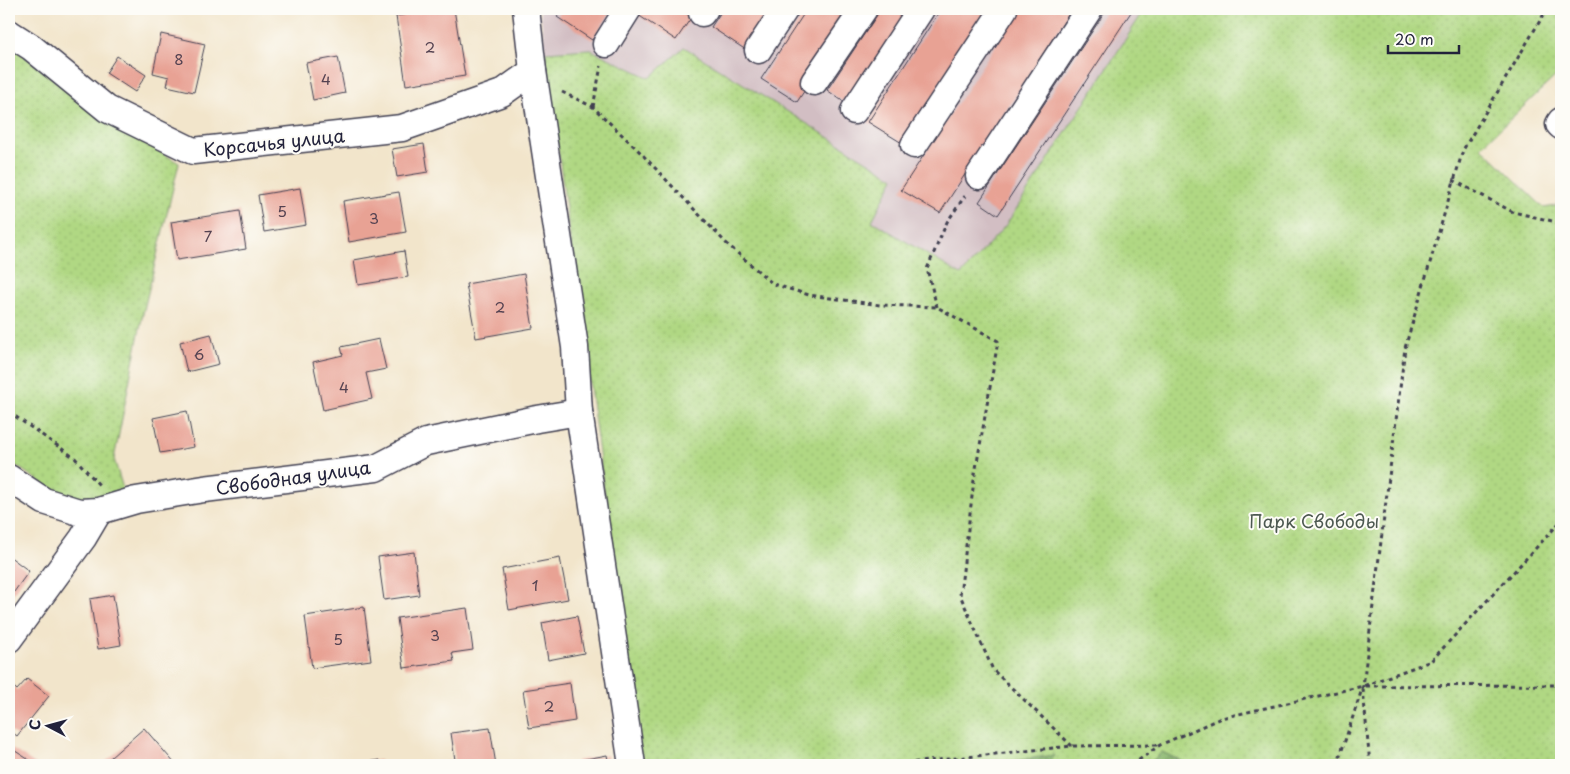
<svg xmlns="http://www.w3.org/2000/svg" width="1570" height="774" viewBox="0 0 1570 774" font-family="'Playpen Sans',sans-serif">
<style>
.industrial{fill:#d2bec3}
.grass{fill:url(#grass-dots);stroke:#697d5f}
.forest{fill:url(#forest-crowns);stroke:#576d56}
.building{fill:#e8a294}
.lines{fill:none;stroke-linecap:round;stroke-linejoin:round}
.minor-casing{stroke:#413f51;stroke-width:29}
.path{stroke:#413f51;stroke-width:3;stroke-dasharray:4 4;stroke-linecap:butt}
.minor{stroke:#fff;stroke-width:26}
.labels{text-anchor:middle;dominant-baseline:central;stroke-width:4;stroke-linejoin:round;paint-order:stroke}
.number-label{font-size:15px;fill:#544251}
.street-label{font-size:18px;fill:#22223b;stroke:#fdfcf7}
.park-label{font-size:18px;fill:#4d5951;stroke:#fdfcf7}
</style>
<defs>
<pattern id="grass-dots" width="8" height="8" patternUnits="userSpaceOnUse" patternTransform="scale(1.25)"><rect width="8" height="8" fill="#b0d883"/><path d="M2 2h.1M6 6h.1" fill="none" stroke="#97b972" stroke-width="1.8" stroke-linecap="round"/></pattern>
<pattern id="forest-crowns" width="20" height="18" patternUnits="userSpaceOnUse" patternTransform="scale(1.25)"><rect width="20" height="18" fill="#8cb871"/><path d="M2 6a3 3 0 1 1 6 0M12 15a3 3 0 1 1 6 0" fill="none" stroke="#72955e"/></pattern>
</defs>
<rect width="100%" height="100%" fill="#fdfcf7"/>
<filter id="ink" filterUnits="userSpaceOnUse"><feTurbulence type="fractalNoise" baseFrequency=".02" numOctaves="2"/><feDisplacementMap in="SourceGraphic" scale="10" xChannelSelector="R" yChannelSelector="G"/><feConvolveMatrix kernelMatrix="1 2 1 2 8 2 1 2 1" color-interpolation-filters="sRGB"/></filter>
<filter id="wash" filterUnits="userSpaceOnUse"><feTurbulence type="fractalNoise" baseFrequency=".0096" numOctaves="4" result="noise"/><feDisplacementMap in="SourceGraphic" scale="20" xChannelSelector="R" yChannelSelector="G"/><feGaussianBlur stdDeviation="1.12" result="paint"/><feColorMatrix in="noise" values="0 0 0 0 0 0 0 0 0 0 0 0 0 0 0 0 0 1.4 0 .05"/><feComposite in="paint" operator="in"/></filter>
<g filter="url(#wash)">
<rect width="100%" height="100%" fill="#f2e5cb"/>
<!-- industrial -->
<polygon class="industrial" points="540,9 1145,9 1006,225 961,275 872,221 894,178 684,47 650,78 589,49 545,52"/>
<!-- grass -->
<g class="grass">
<polygon points="1145,9 1561,9 1561,71 1481,147 1544,208 1561,205 1561,765 641,765 545,52 589,49 650,78 684,47 894,178 872,221 961,275 1006,225"/>
<polygon points="9,44 103,118 179,163 142,318 114,459 125,495 78,502 51,489 9,461"/>
</g>
<!-- forest -->
<g class="forest">
<polygon points="1162,752 1190,765 1148,765"/>
<polygon points="1055,755 1045,765 986,765"/>
</g>
<g id="blocks">
<!-- building -->
<g class="building">
<polygon points="444,9 454,9 465,76 406,85 396,16"/>
<polygon points="563,9 613,9 592,40 557,17"/>
<polygon points="642,9 697,9 676,40 638,15"/>
<polygon points="723,9 774,9 746,50 711,27"/>
<polygon points="807,9 858,9 797,102 761,79"/>
<polygon points="881,9 910,9 848,105 827,90"/>
<polygon points="941,9 991,9 902,143 868,122"/>
<polygon points="1019,9 1072,9 940,213 901,190"/>
<polygon points="1107,9 1133,9 998,215 979,202"/>
<polygon points="161,34 205,44 194,92 167,86 169,77 153,73"/>
<polygon points="117,56 146,75 135,92 106,73"/>
<polygon points="338,57 345,93 313,100 306,63"/>
<polygon points="424,144 428,172 397,177 392,149"/>
<polygon points="300,188 306,225 264,232 258,195"/>
<polygon points="399,192 406,232 349,242 343,201"/>
<polygon points="240,211 246,249 177,260 171,222"/>
<polygon points="404,251 408,277 358,285 354,260"/>
<polygon points="524,274 533,328 476,338 466,284"/>
<polygon points="211,334 219,364 187,372 180,342"/>
<polygon points="379,339 386,369 366,373 372,399 323,410 313,362 343,355 341,347"/>
<polygon points="187,411 194,447 160,453 153,418"/>
<polygon points="414,552 419,595 384,600 378,557"/>
<polygon points="9,556 29,571 9,599"/>
<polygon points="560,558 568,599 509,610 502,569"/>
<polygon points="113,595 121,645 98,649 90,599"/>
<polygon points="364,607 371,660 312,668 305,616"/>
<polygon points="467,608 473,650 452,653 454,661 404,668 397,618"/>
<polygon points="577,616 584,653 548,660 542,623"/>
<polygon points="27,679 49,696 17,736 9,730 9,683 17,690"/>
<polygon points="570,683 575,721 529,728 523,690"/>
<polygon points="144,728 176,765 102,765"/>
<polygon points="490,728 496,765 427,765 455,760 451,733"/>
<polygon points="9,747 37,765 9,765"/>
<polygon points="607,755 609,765 577,765 576,761"/>
<polygon points="380,760 381,765 354,765 354,764"/>
</g>
</g>
</g>
<g filter="url(#ink)">
<use href="#blocks" fill-opacity="0" stroke="#413f51" stroke-width="1"/>
<g class="lines">
<!-- minor casing -->
<g class="minor-casing">
<g id="minor">
<polyline points="526,9 533,71 575,347 579,412 632,765"/>
<polyline points="702,13 705,9"/>
<polyline points="9,33 31,47 107,109 193,151 402,128 502,93 533,71"/>
<polyline points="606,44 628,9"/>
<polyline points="758,50 785,9"/>
<polyline points="814,82 864,9"/>
<polyline points="854,111 921,9"/>
<polyline points="1561,121 1559,124 1561,126"/>
<polyline points="914,145 1004,9"/>
<polyline points="979,176 1089,9"/>
<polyline points="9,478 44,501 79,512 99,511 136,500 204,489 376,468 426,442 537,419 579,412"/>
<polyline points="9,639 83,538 99,511"/>
</g>
</g>
<!-- path -->
<g class="path">
<polyline points="562,92 593,107 639,151 726,243 773,284 809,295 880,305 937,307 998,341 974,480 960,595 993,670 1072,746"/>
<polyline points="593,107 601,66"/>
<polyline points="1453,180 1513,212 1561,223"/>
<polyline points="937,307 927,269 947,222 965,196"/>
<polyline points="9,412 75,458 99,485"/>
<polyline points="1366,686 1561,685"/>
<polyline points="1363,689 1370,765"/>
<polyline points="890,765 1072,746 1159,745"/>
<polyline points="1132,765 1160,745 1221,718 1363,686 1431,661 1561,521"/>
<polyline points="1337,765 1363,686 1405,348 1463,150 1547,9"/>
</g>
<!-- minor -->
<use href="#minor" class="minor"/>
</g>
</g>
<g class="labels">
<!-- number labels -->
<g class="number-label">
<text x="430" y="46">2</text>
<text x="179" y="58">8</text>
<text x="326" y="78">4</text>
<text x="282" y="210">5</text>
<text x="374" y="217">3</text>
<text x="208" y="235">7</text>
<text x="500" y="306">2</text>
<text x="199" y="353">6</text>
<text x="344" y="386">4</text>
<text x="535" y="584">1</text>
<text x="435" y="634">3</text>
<text x="338" y="638">5</text>
<text x="549" y="705">2</text>
</g>
<!-- street labels -->
<g class="street-label">
<text transform="translate(274 142) rotate(-6)">Корсачья улица</text>
<text transform="translate(293 477) rotate(-8)">Свободная улица</text>
</g>
<!-- park labels -->
<g class="park-label">
<text x="1314" y="520">Парк Свободы</text>
</g>
</g>
<!-- margin -->
<rect width="1570" height="774" fill="none" stroke="#fdfcf7" stroke-width="30"/>
<!-- north arrow -->
<g transform="translate(48 726) rotate(276)" stroke="#fdfcf7" stroke-width="4" paint-order="stroke">
<path d="M0-4L9 19L0 12L-9 19Z" fill="#22223b"/>
<text y="-8" font-size="14" font-weight="bold" text-anchor="middle" fill="#22223b">С</text>
</g>
<!-- scale -->
<path d="M1388 45v8h71v-8" fill="none" stroke="#22223b" stroke-width="2.5"/>
<text x="1395" y="45" font-size="15" fill="#22223b" stroke="#fdfcf7" stroke-width="4" paint-order="stroke">20 m</text>
</svg>
